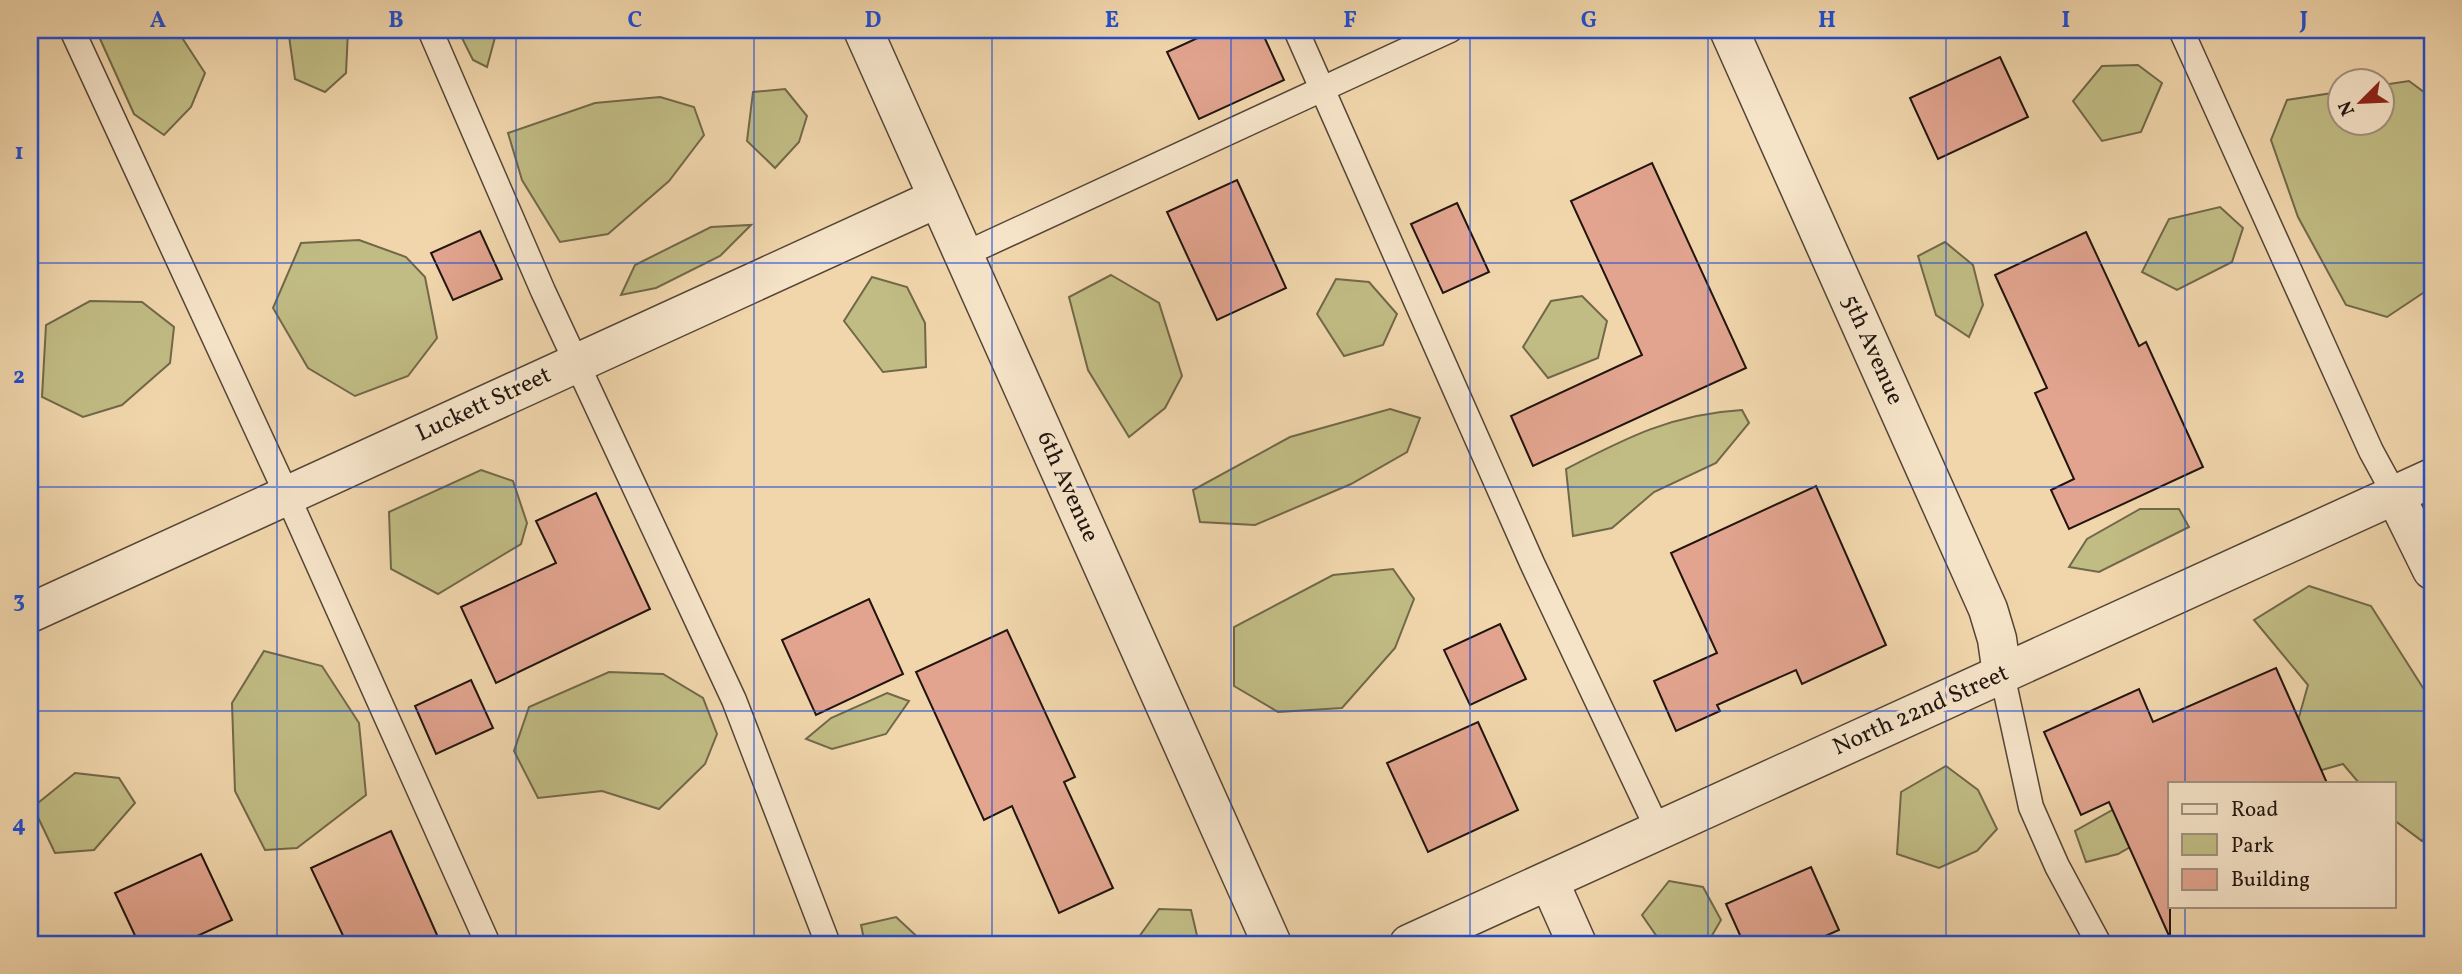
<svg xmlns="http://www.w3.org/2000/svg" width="2462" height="974" viewBox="0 0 2462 974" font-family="Vollkorn,serif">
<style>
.green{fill:#c1bc84;stroke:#71684a;stroke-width:2}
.building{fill:#e2a48f;stroke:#211510;stroke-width:2}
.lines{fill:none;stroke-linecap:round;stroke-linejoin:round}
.service-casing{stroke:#554537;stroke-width:27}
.minor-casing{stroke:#554537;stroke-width:41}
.service{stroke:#f6e4c9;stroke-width:24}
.minor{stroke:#f6e4c9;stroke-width:38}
.grid{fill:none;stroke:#1d4ed8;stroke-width:2;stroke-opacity:0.55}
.labels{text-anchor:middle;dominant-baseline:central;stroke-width:7;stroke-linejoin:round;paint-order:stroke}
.street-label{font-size:24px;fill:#211510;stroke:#f6e4c9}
.neatline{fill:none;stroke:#1d4ed8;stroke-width:2.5}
.grid-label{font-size:23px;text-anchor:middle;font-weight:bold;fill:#1d4ed8}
</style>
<rect width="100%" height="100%" fill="#f1d6ac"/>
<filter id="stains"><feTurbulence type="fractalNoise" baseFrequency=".00286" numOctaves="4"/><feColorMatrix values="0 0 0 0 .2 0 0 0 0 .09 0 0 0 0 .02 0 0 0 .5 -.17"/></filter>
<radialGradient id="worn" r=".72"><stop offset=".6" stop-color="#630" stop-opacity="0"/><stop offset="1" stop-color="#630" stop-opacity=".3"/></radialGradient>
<!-- green -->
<g class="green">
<polygon points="96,30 177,30 205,73 191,107 164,135 134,114"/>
<polygon points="296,30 348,30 346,73 325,92 295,79 289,36"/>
<polygon points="458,30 497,30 487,67 473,60"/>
<polygon points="2138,65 2162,83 2141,132 2102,141 2073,101 2102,66"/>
<polygon points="2409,81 2432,98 2432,287 2387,317 2346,305 2298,217 2271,140 2287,100 2339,92 2340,122 2382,122 2382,85"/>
<polygon points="785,89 807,116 799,142 775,168 747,141 753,92"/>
<polygon points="660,97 694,107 704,135 669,181 608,234 560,242 522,180 508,133 595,103"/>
<polygon points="2220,207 2243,228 2232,262 2177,290 2142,272 2169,219"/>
<polygon points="751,225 720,256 656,288 621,295 635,265 711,227"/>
<polygon points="359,240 406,257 425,277 437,338 408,376 355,396 308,368 273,308 301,243"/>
<polygon points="1945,242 1973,265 1983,305 1969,337 1936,315 1918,256"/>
<polygon points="1111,275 1159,303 1182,376 1165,408 1129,437 1088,370 1069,297"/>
<polygon points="872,277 907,287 925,323 926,367 883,372 844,321"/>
<polygon points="1336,279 1369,282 1397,314 1383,345 1344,356 1317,314"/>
<polygon points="1582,296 1607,321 1598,358 1548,378 1523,347 1551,301"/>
<polygon points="90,301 142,302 174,327 170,363 122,405 83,417 42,397 46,325"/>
<polygon points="1390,409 1420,418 1407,452 1351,484 1255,525 1200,522 1193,490 1290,437"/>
<path d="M1742,410l7,13 -33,40 -62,29 -42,36 -39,8 -7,-67c60,-31 106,-55 176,-59z"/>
<polygon points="481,470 513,481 527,523 521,544 438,594 391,569 389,512"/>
<polygon points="2140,509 2179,509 2189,527 2099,572 2069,567 2087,539"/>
<polygon points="1393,569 1414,599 1395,648 1342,708 1278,712 1234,686 1234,627 1333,575"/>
<polygon points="2309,586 2371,606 2432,702 2432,828 2422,841 2394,820 2394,783 2359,783 2343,764 2301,776 2295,731 2308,685 2254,620"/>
<polygon points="264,651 322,666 359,723 366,795 297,848 265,850 235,791 232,703"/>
<polygon points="609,672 663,674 703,698 717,734 705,764 659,809 602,791 538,798 514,751 529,707"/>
<polygon points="887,693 909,701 886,734 832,749 806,739 831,718"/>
<polygon points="1946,766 1978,790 1997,829 1977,851 1939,868 1897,854 1901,792"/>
<polygon points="75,773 119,778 135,803 94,850 55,853 33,807"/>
<polygon points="2148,790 2163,828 2118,854 2086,862 2075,831"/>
<polygon points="1669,881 1703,887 1721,920 1707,944 1662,944 1642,915"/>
<polygon points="1159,909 1191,910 1199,944 1138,944 1136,941"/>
<polygon points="896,917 925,944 865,944 861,925"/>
</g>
<!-- building -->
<g class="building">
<polygon points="1215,30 1261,30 1284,80 1199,119 1167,52"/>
<polygon points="2000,57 2028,117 1938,159 1910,98"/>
<polygon points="1652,163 1746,368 1533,466 1511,416 1642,355 1571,201"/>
<polygon points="1237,180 1286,288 1217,320 1167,212"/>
<polygon points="1457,203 1489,272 1443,293 1411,224"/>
<polygon points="480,231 502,279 453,300 431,253"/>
<polygon points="2086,232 2139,346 2146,342 2203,467 2069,529 2051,490 2074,479 2035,393 2047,388 1995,275"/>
<polygon points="1816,486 1886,645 1802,684 1796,670 1717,705 1720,711 1676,731 1654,681 1717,653 1671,553"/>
<polygon points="596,493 650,609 496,683 461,607 556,563 536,521"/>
<polygon points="869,599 903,674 816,715 782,640"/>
<polygon points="1500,624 1526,679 1470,705 1444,650"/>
<polygon points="1007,630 1075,777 1064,782 1113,888 1059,913 1012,806 984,820 916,672"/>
<polygon points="2276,668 2327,783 2170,783 2170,938 2109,802 2081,815 2044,732 2139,689 2153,722"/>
<polygon points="471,680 493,728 436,754 415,706"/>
<polygon points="1478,722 1518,810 1428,852 1387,763"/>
<polygon points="391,831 441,944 347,944 311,868"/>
<polygon points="201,854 232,920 180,944 139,944 115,893"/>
<polygon points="1811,867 1839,930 1807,944 1744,944 1726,904"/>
</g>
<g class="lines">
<!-- service casing -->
<g class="service-casing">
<g id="service">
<polyline points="72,30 287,495 488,944"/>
<polyline points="430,30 543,291 734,700 828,944"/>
<polyline points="1296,30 1532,563 1658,830"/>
<polyline points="2181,30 2371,451 2395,495"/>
<polyline points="963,255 1450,30"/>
<polyline points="2002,674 2031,807 2057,866 2099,944"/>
</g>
</g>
<!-- minor casing -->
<g class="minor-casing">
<g id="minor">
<polyline points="863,30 1272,944"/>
<polyline points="1729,30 1988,609 1997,639 2002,674"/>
<polyline points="2395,495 2432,570"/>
<polyline points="30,613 938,198"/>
<polyline points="1549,881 1577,944"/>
<polyline points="1409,944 2432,478"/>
</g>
</g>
<!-- service -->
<use href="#service" class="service"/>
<!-- minor -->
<use href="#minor" class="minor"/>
</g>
<!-- grid -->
<path class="grid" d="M277,30v914M516,30v914M754,30v914M992,30v914M1231,30v914M1470,30v914M1708,30v914M1946,30v914M2185,30v753M30,263h2402M30,487h2402M30,711h2402M2185,906v38"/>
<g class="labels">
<!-- street labels -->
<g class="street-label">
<text transform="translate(1872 350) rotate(66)">5th Avenue</text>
<text transform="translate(484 405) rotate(-25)">Luckett Street</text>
<text transform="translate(1067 487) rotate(66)">6th Avenue</text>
<text transform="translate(1921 711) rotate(-24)">North 22nd Street</text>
</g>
</g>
<!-- margin -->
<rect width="2462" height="974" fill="none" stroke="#f1d6ac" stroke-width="77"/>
<!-- legend -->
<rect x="2168" y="782" width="228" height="126" fill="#f6e4c9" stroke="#a1917f" stroke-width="2"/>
<rect x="2182" y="804" width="35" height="10" fill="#f6e4c9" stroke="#a1917f" stroke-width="2"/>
<text x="2231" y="816" font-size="21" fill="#211510">Road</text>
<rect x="2182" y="834" width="35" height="21" fill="#c1bc84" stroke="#a1917f" stroke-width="2"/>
<text x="2231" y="852" font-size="21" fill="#211510">Park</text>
<rect x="2182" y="869" width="35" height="21" fill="#e2a48f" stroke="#a1917f" stroke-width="2"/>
<text x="2231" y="886" font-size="21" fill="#211510">Building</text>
<!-- north arrow -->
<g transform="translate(2361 102) rotate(246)"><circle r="33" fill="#f6e4c9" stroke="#a1917f" stroke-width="2"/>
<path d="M0-5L12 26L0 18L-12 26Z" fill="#8f2418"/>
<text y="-10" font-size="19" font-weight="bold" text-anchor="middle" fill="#211510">N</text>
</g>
<rect x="38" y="38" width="2386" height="898" class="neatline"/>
<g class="grid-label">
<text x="158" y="27">A</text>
<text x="396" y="27">B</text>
<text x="635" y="27">C</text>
<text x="873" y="27">D</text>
<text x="1112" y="27">E</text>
<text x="1350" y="27">F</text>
<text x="1589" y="27">G</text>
<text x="1827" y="27">H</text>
<text x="2066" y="27">I</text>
<text x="2304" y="27">J</text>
<text x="19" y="159">1</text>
<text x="19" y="383">2</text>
<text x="19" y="607">3</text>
<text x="19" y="831">4</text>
</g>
<rect width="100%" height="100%" filter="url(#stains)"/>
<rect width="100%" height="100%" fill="url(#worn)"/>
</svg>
